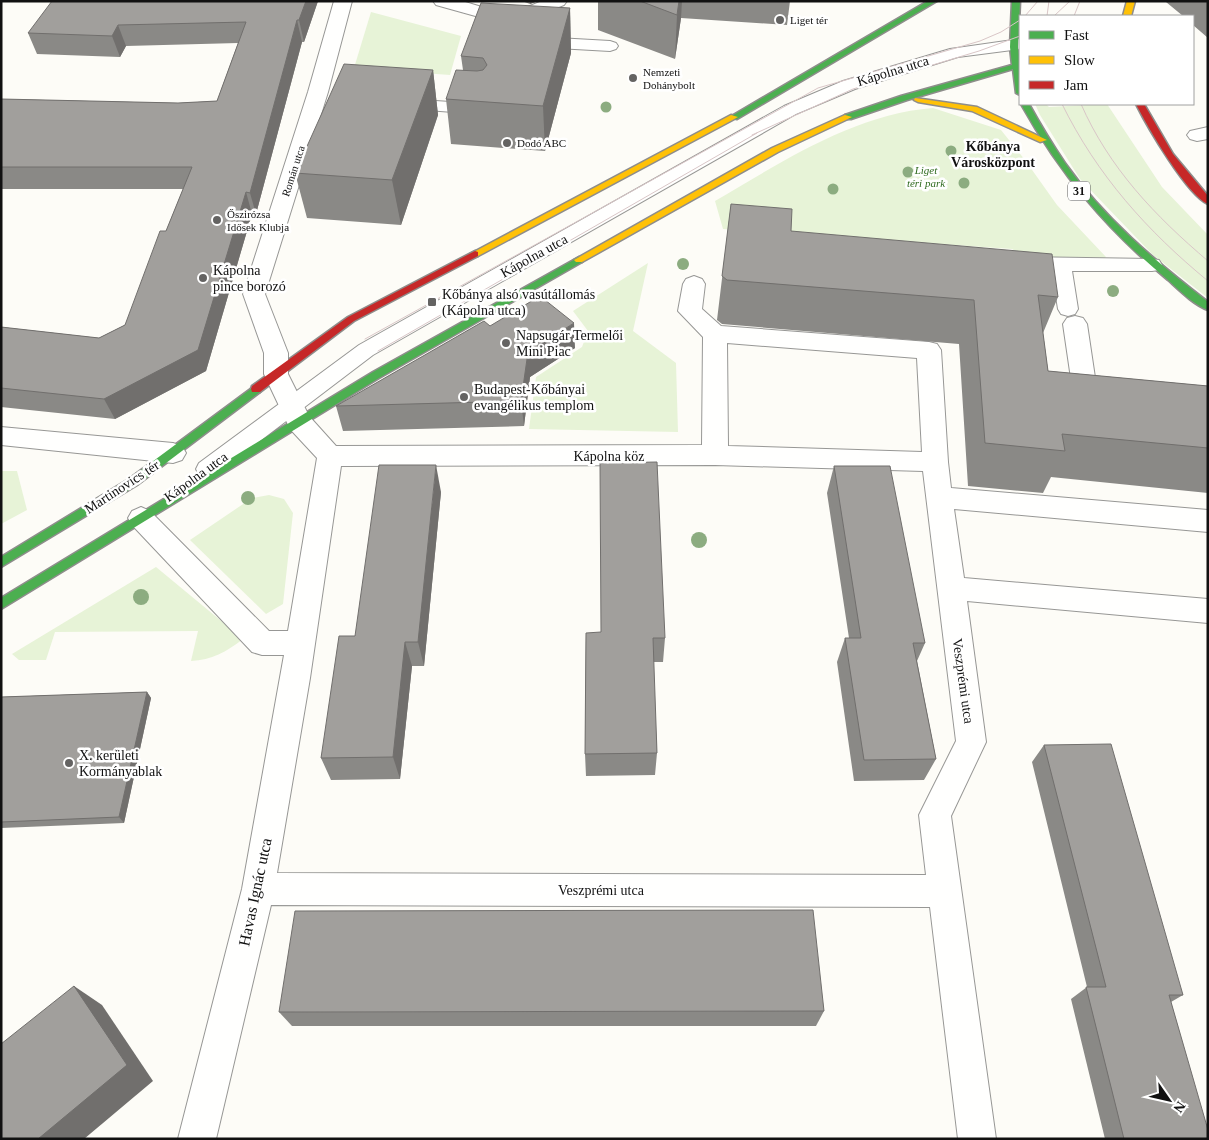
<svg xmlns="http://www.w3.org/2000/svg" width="1209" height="1140" viewBox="0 0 1209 1140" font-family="'Times New Roman',serif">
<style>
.green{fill:#e7f3d7}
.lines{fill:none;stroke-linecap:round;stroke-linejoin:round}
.lane-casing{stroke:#979795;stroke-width:2}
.street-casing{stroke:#979795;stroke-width:2}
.fast-casing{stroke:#8e8d8b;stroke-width:3}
.slow-casing{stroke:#8e8d8b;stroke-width:3}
.jam-casing{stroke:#8e8d8b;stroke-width:3}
.lane{fill:#fffffe;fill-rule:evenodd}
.street{fill:#fffffe;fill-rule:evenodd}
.fast{fill:#4caf50;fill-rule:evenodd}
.slow{fill:#ffc107;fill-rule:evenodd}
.jam{fill:#c62828;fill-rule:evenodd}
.tram{stroke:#d9c6c7;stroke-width:1}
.tree{fill:#8cac80}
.wall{fill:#8a8986}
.shaded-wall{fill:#716f6d}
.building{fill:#a19f9c;stroke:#716f6d}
.poi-dot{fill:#646362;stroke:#fff;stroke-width:2}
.labels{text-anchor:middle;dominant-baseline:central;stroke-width:5;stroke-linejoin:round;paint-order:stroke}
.far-poi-label{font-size:11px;fill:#111;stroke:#fff;text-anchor:start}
.far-park-label{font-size:11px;font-style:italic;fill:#2f6b1f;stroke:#fff}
.far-street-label{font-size:11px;fill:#111;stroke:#fff}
.shield{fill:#fff;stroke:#585858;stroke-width:1}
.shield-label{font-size:12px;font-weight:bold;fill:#111}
.street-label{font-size:14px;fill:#111;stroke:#fff}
.far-quarter-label{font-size:14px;font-weight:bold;fill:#111;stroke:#fff}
.poi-label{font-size:14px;fill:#111;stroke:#fff;text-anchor:start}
.near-street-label{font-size:16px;fill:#111;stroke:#fff}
</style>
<rect width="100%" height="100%" fill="#fdfcf7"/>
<!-- green -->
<g class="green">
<polygon points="371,12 461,36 450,75 354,68"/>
<polygon points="1035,104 1046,104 1049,107 1107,104 1162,187 1208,235 1208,298 1153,255 1080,179 1040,115"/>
<path d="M933,108l68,22 24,30 32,45 49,52 -6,5 -78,-7 -10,-6 -289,-20 -8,-28c67,-39 139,-87 218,-93z"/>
<polygon points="648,263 633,331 676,363 678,432 529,429 536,377 582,347 588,331 573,311"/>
<polygon points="1,471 17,471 27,510 1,524"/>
<polygon points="269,495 284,499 293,513 283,604 266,614 190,540 252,498"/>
<path d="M156,567l87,72c-17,13 -31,21 -52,22l7,-30 -143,1 -9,28h-27l-7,-6z"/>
</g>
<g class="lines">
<!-- lane casing -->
<g class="lane-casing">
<g id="lane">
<polygon points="540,34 557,38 610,41 616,43 618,46 616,49 610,51 557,48 534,42 532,39 534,36"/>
<polygon points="1020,39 1020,49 958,57 855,89 796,114 373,355 215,475 207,478 199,475 196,469 199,463 359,345 784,106 843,81 950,49"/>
<polygon points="406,99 480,104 486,105 488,109 486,113 480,114 400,108 398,104 400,100"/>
<polygon points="1021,257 1152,259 1159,260 1162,265 1159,270 1152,271 1072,271 1078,309 1075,314 1068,316 1061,314 1058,309 1052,271 1014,268 1011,263 1014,258"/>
</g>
</g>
<!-- street casing -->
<g class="street-casing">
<g id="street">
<path d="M334,1h18l-24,91 -63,202 23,59v21l21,42 27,30 366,-1 1,-108 -25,-26 5,-27 3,-5 8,-3 8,3 3,5 -3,25 19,17 208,16 8,2 4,6 7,112 3,26 257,22v22l-254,-23 10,69 244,21v24l-241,-22 19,141 -35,74 45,323h-38l-28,-232 -659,-2 -55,234h-38l64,-250 42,-234h-22l-10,-3 -120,-127 -4,-7 4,-7 9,-4 9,4 119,120h19l29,-173 -27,-29 -26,-55v-21l-21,-59 65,-202zM727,343l190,15 5,94 -194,-6zM715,465l208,6 33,270 -37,74 7,60 -649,-2 33,-195 31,-212z"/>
<polygon points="433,1 462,1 498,12 513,13 542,1 567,1 564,5 515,24 497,22 436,5"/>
<polygon points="1208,127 1208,139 1197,141 1190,139 1187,135 1190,131"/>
<path d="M1075,316l8,2 4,6 10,67 11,3 3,6 -3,6c-11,4 -20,3 -31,-1l-3,-6 -11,-75 4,-6z"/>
<polygon points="1,427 173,443 182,446 186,453 182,460 173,463 1,445"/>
</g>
</g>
<!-- fast casing -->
<g class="fast-casing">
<g id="fast">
<polygon points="928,1 937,1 737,119 730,117"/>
<polygon points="1012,1 1020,1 1018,47 1020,63 1020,95 1016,93 1013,69 907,100 851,119 845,119 845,115 901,96 1012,65 1010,47"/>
<path d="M1021,104h8c11,20 23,40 36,59 39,55 90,98 143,139v8c-14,-5 -29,-20 -40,-30 -62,-51 -108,-106 -147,-176z"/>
<polygon points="579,257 584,260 582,262 379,378 1,609 1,598 373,372"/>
<polygon points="256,385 261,389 260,392 137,485 1,567 1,557 129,479"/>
</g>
</g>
<!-- slow casing -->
<g class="slow-casing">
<g id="slow">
<polygon points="1127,1 1135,1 1131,16 1123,16"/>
<polygon points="915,98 977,107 1047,140 1040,142 972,111 918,102 914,100"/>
<polygon points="731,115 738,117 478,256 475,257 470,254"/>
<polygon points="845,115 852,117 778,152 582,262 576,262 574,260 772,148"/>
</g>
</g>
<!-- jam casing -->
<g class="jam-casing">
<g id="jam">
<path d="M1136,104h8l29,50 35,42v8c-21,-9 -61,-78 -72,-100z"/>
<polygon points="475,251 478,252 478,256 354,321 260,392 252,392 251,389 252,386 348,317"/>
</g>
</g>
<!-- lane -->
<use href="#lane" class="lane"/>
<!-- street -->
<use href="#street" class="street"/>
<!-- fast -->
<use href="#fast" class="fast"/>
<!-- slow -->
<use href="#slow" class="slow"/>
<!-- jam -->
<use href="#jam" class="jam"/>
<!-- tram -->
<g class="tram">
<polyline points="1025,16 1038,1"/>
<polyline points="1047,16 1049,1"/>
<polyline points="1054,16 1070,1"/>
<polyline points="1074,16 1080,1"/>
<path d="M1062,104c35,71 85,127 146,177"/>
<path d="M1081,104c28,64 74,112 127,157"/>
<polyline points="752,135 853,89 979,51 1020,36"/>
<polyline points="365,339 818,88 980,41 1001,32 1020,20"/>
<polyline points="378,351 757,133"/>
</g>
</g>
<!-- trees -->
<g class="tree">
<circle cx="606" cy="107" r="5.5"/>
<circle cx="951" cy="151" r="5.5"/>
<circle cx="908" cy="172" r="5.5"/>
<circle cx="964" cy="183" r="5.5"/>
<circle cx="833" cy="189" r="5.5"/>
<circle cx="683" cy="264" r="6"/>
<circle cx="1113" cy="291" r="6"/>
<circle cx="248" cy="498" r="7"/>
<circle cx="699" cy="540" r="8"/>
<circle cx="141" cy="597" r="8"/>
</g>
<!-- wall -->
<g class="wall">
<polygon points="318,1 304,42 302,42 256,214 252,214 206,371 115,419 1,407 1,327 99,338 125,325 166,231 183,189 1,189 1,99 178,103 217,101 238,43 126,46 120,57 37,54 28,33"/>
<polygon points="522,1 538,1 530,4"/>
<polygon points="598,1 790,1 787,25 681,18 675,59 598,30"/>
<polygon points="1167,1 1208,1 1208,38 1193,25 1193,16 1183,16 1166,2"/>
<polygon points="570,8 571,53 545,151 451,144 446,99 463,70 461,56"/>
<polygon points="433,70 438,115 401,225 307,218 295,173"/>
<polygon points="731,204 791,231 1058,297 1043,333 1048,371 1208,386 1208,493 1051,477 1043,493 968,486 959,344 722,324 717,320"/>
<polygon points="490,326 575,348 530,377 524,426 343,431 336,406"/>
<polygon points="834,466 925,643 917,661 936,759 924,780 854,781 837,662 845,638 849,638 827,493"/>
<polygon points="441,492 424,666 412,666 400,779 331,780 321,758 355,636"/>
<polygon points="586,633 665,638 663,662 653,662 657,753 655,775 586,776 585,754"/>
<polygon points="147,692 151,698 124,823 1,828 1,697"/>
<polygon points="1044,745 1183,995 1171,1002 1208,1139 1105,1139 1071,999 1087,987 1032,762"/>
<polygon points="824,1011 816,1026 292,1026 279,1012"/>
</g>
<!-- shaded-wall -->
<g class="shaded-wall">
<polygon points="306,1 318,1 304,42 299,20"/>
<polygon points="530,1 538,1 530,4"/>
<polygon points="679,1 682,1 681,18 675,59 677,15"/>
<polygon points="570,8 571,53 545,151 543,106"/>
<polygon points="297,20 302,42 256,214 250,193"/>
<polygon points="118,25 126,46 120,57 112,36"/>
<polygon points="433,70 438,115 401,225 392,180"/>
<polygon points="246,192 252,214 206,371 115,419 104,399"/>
<polygon points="574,323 575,348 530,377 524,426 521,401 528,352"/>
<polygon points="436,465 441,492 424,666 418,642"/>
<polygon points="405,642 412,666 400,779 393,757"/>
<polygon points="147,692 151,698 124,823 119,817"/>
<polygon points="74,986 102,1005 153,1081 84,1139 38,1139"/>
</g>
<!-- building -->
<g class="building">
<polygon points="52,1 306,1 299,20 297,20 250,193 246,192 198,350 104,399 1,388 1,327 99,338 125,325 160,231 166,231 192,167 1,167 1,99 178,103 217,101 246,22 118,25 112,36 28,33"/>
<polygon points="640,1 679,1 677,15"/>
<polygon points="481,3 570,8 543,106 446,99 456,70 477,71 483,70 487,65 483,58 461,56"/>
<polygon points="344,64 433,70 392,180 295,173"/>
<polygon points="731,204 792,209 791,231 1052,254 1058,297 1038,295 1048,371 1208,386 1208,448 1062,434 1065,451 985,443 974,300 727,280 722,276"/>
<polygon points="540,296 574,323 528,352 521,401 336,406 484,321 490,326"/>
<polygon points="657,462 665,638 653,638 657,753 585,754 586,633 601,632 600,463"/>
<polygon points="379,465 436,465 418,642 405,642 393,757 321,758 339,636 355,636"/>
<polygon points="834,466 890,466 925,643 913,643 936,759 864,760 845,638 861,638"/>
<polygon points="147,692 119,817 1,822 1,697"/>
<polygon points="1111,744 1183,995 1169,995 1208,1130 1208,1139 1124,1139 1086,987 1106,987 1044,745"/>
<polygon points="813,910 824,1011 279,1012 295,911"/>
<polygon points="74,986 127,1065 38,1139 1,1139 1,1044"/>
</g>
<!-- markers -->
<g class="poi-dot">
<circle cx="780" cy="20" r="5"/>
<circle cx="633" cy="78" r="5"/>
<circle cx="507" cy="143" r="5"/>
<circle cx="217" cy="220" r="5"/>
<circle cx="203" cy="278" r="5"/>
<rect x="427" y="297" width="10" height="10" rx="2.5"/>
<circle cx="506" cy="343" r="5"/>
<circle cx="464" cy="397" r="5"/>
<circle cx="69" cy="763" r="5"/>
</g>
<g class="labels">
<!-- far-poi labels -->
<g class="far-poi-label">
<text x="790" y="20">Liget tér</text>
<text x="643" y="72">Nemzeti<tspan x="643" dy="13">Dohánybolt</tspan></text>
<text x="517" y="143">Dodó ABC</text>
<text x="227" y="214">Őszirózsa<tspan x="227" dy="13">Idősek Klubja</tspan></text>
</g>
<!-- far-park labels -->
<g class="far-park-label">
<text x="926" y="170">Liget<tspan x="926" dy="13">téri park</tspan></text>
</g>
<!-- far-street labels -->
<g class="far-street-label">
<text transform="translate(293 171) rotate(-72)">Román utca</text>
</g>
<!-- shield labels -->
<rect class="shield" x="1068" y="181.5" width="22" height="19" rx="4"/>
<g class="shield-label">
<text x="1079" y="191">31</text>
</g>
<!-- street labels -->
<g class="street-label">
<text transform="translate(893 71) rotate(-17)">Kápolna utca</text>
<text transform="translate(534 256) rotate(-29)">Kápolna utca</text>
<text x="609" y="456">Kápolna köz</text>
<text transform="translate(196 477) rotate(-36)">Kápolna utca</text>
<text transform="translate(122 487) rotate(-33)">Martinovics tér</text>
<text transform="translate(963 681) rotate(82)">Veszprémi utca</text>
<text x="601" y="890">Veszprémi utca</text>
</g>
<!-- far-quarter labels -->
<g class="far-quarter-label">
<text x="993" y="146">Kőbánya<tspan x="993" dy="16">Városközpont</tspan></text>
</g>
<!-- poi labels -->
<g class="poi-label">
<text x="213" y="270">Kápolna<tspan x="213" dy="16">pince borozó</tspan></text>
<text x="442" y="294">Kőbánya alsó vasútállomás<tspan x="442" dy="16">(Kápolna utca)</tspan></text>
<text x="516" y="335">Napsugár Termelői<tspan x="516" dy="16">Mini Piac</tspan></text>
<text x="474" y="389">Budapest-Kőbányai<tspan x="474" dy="16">evangélikus templom</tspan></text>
<text x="79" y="755">X. kerületi<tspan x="79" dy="16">Kormányablak</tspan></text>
</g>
<!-- near-street labels -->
<g class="near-street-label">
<text transform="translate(255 892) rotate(-78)">Havas Ignác utca</text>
</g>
</g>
<!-- border -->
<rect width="1209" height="1140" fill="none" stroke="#111111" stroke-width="5"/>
<!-- legend -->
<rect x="1019" y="15" width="175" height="90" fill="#ffffff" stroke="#a0a0a0"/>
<rect x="1029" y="31" width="25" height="8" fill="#4caf50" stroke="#a0a0a0"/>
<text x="1064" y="40" font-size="15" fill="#111111">Fast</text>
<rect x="1029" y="56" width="25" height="8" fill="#ffc107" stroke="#a0a0a0"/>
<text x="1064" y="65" font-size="15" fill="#111111">Slow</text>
<rect x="1029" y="81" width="25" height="8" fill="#c62828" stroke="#a0a0a0"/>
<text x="1064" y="90" font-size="15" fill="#111111">Jam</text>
<!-- north arrow -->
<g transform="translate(1169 1100) rotate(124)" stroke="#ffffff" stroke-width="4" paint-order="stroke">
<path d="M0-4L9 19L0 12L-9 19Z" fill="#111111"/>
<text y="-8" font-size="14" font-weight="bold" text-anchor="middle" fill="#111111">N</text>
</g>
</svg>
